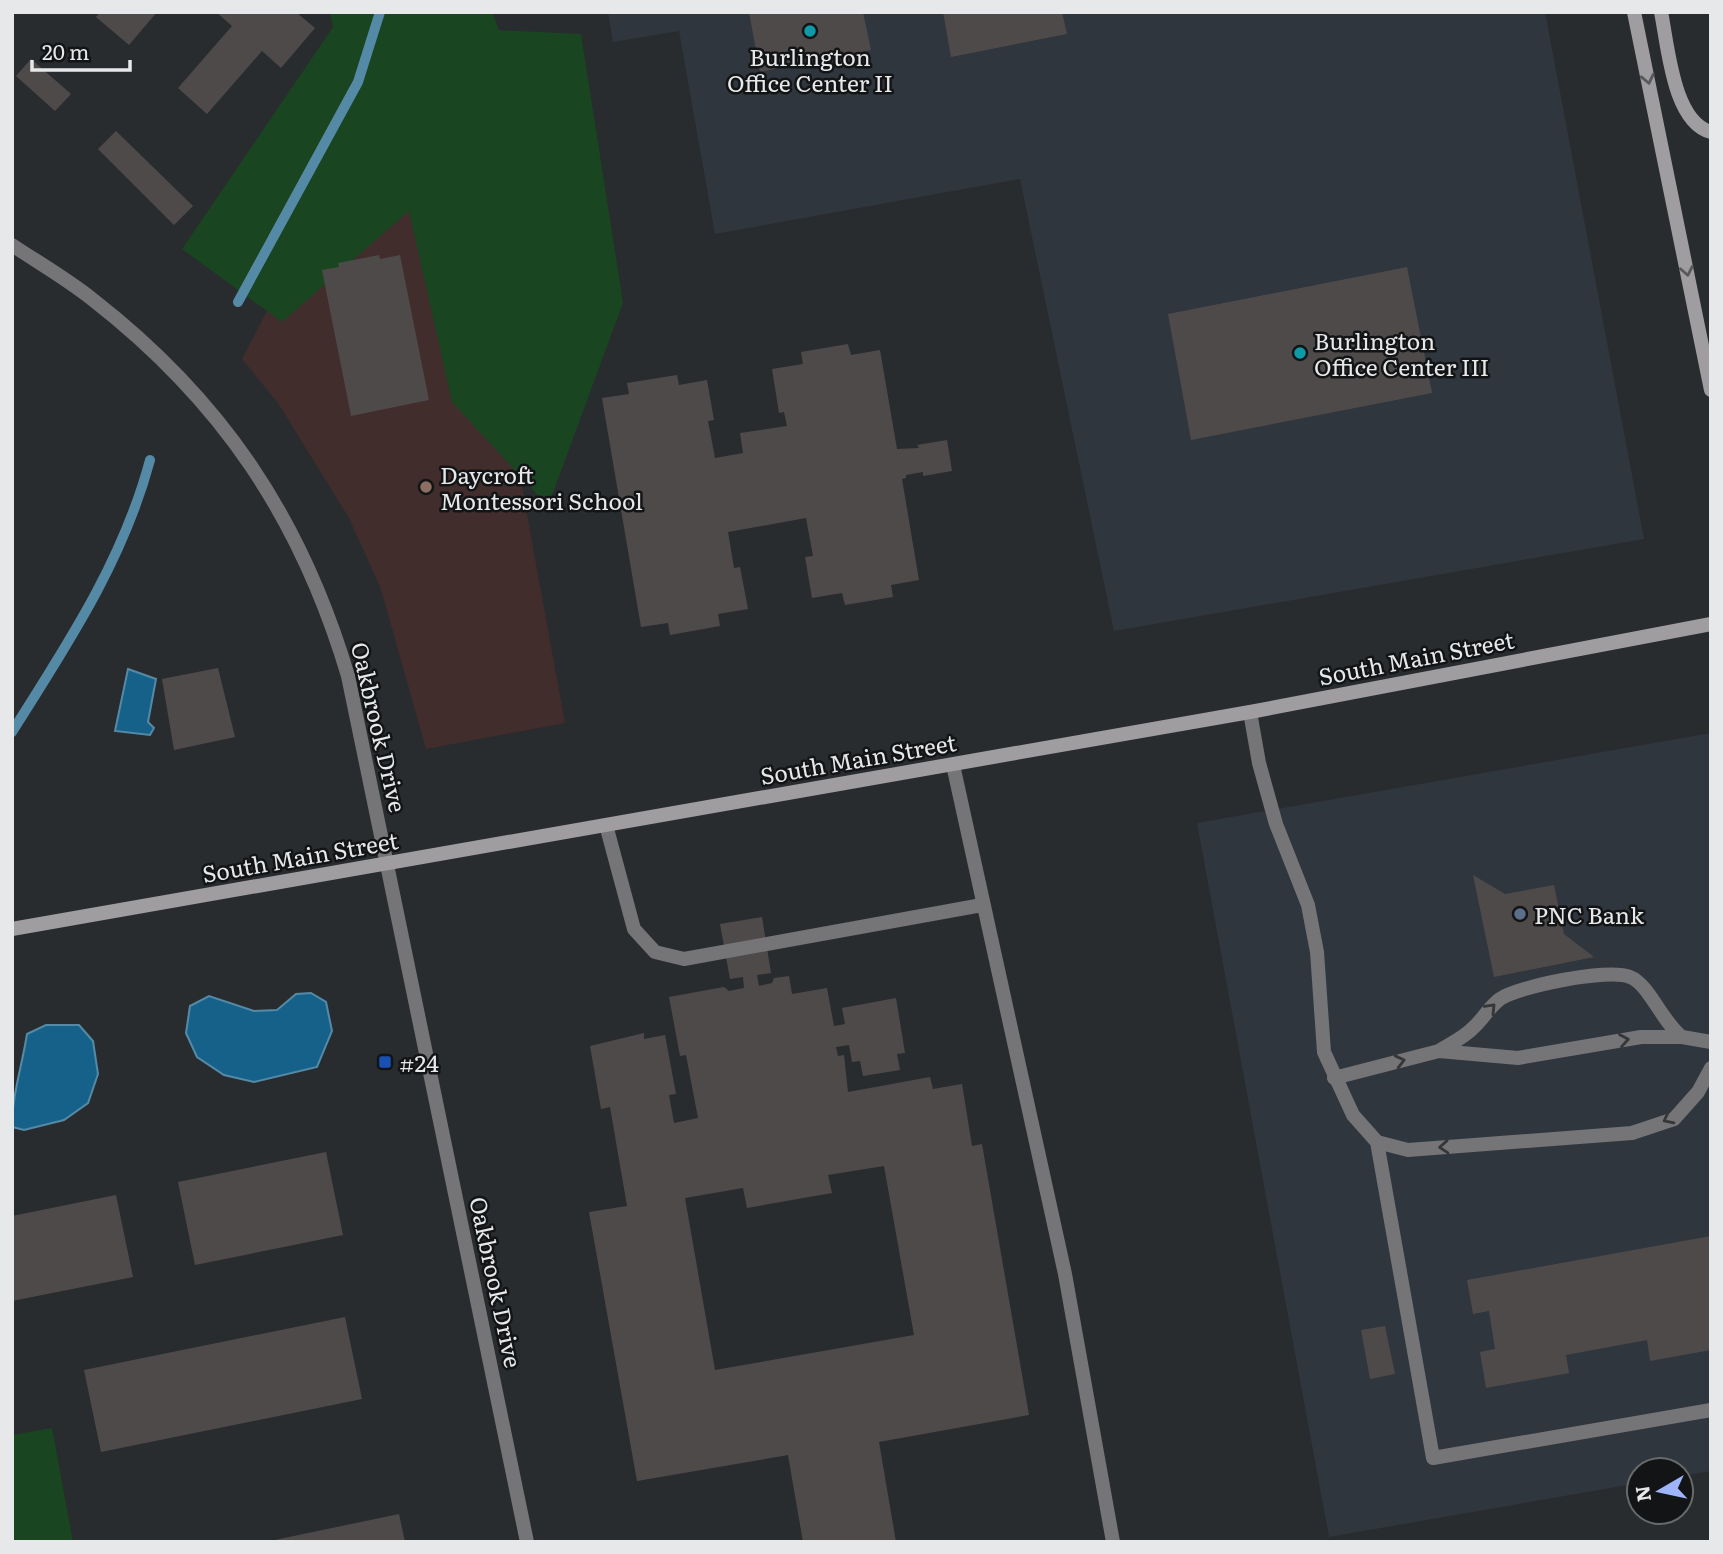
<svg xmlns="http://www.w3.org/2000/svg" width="1723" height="1554" viewBox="0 0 1723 1554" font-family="Literata,serif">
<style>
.built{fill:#2f363d}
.industrial{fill:#412d2c}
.green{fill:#194521}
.water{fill:#166189;stroke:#548aa6;stroke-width:2}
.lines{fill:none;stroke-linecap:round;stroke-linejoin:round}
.stream{stroke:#548aa6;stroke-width:10}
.building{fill:#4f4a4a;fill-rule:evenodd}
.lane{stroke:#757476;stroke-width:14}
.street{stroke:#757476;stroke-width:14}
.secondary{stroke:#9f9da0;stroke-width:14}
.oneway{stroke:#59585a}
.oneway2{stroke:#353637}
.culture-dot{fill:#0f9aa8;stroke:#131415;stroke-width:2.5}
.education-dot{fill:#8d6e63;stroke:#131415;stroke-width:2.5}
.service-dot{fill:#5c6f8a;stroke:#131415;stroke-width:2.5}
.transit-dot{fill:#1a4fb4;stroke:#131415;stroke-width:2.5}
.labels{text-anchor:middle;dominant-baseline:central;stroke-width:5;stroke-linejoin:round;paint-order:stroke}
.poi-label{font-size:23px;fill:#e6e8ea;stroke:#131415;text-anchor:start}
.street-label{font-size:23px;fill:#e6e8ea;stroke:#131415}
</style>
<rect width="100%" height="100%" fill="#292c2f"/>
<!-- built -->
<g class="built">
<polygon points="608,12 1545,12 1644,539 1114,631 1020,179 715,234 679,31 613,42"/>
<polygon points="1711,733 1711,1471 1681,1476 1681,1470 1639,1470 1639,1483 1329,1537 1197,823"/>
</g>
<!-- industrial -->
<polygon class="industrial" points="463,163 565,723 426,749 381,589 349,518 278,403 242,359 332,186"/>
<!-- green -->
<g class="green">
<polygon points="330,12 492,12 499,30 581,34 623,303 548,506 452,402 409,211 282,322 182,249 333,27"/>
<polygon points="52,1428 73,1542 12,1542 12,1435"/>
</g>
<!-- water -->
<g class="water">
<polygon points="128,669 156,679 148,722 154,728 150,735 115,731"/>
<polygon points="311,993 326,1002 332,1031 317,1067 254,1082 224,1075 197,1057 186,1033 190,1006 209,996 254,1011 277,1010 296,994"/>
<path d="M46,1025h33l14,16 5,33 -10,29 -24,17 -40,10 -12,-3c0,-32 10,-61 15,-93z"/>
</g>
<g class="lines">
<!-- stream -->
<g class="stream">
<polyline points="238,302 358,82 380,12"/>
<path d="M12,732c55,-87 111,-171 138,-272"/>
</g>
</g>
<!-- building -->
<g class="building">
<polygon points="100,12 157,12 129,45 96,17"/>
<polygon points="216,12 296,12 315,28 281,68 262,51 207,114 178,88 232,26"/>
<polygon points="749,12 863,12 871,50 760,72"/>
<polygon points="943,12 1062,12 1067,34 951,57"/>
<polygon points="31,59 71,94 55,111 16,76"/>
<polygon points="116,131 193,206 174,225 98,149"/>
<polygon points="379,255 380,259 400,255 429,400 351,416 322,270 339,267 338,263"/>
<polygon points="1407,267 1432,393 1191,440 1168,314"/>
<polygon points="848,344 851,355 880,350 897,449 919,448 917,445 947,440 952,471 923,476 923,472 906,475 906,478 902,479 919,580 891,585 893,597 845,605 842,593 812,598 805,557 813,556 806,518 728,532 734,568 740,567 748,609 718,614 720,626 670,635 668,623 641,627 602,398 629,394 627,383 677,375 679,385 707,380 714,420 708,421 715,458 743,453 740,433 787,426 784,412 779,413 772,369 803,364 801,352"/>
<polygon points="218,668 235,737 174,750 162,679"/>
<polygon points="1473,875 1505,894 1554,885 1564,934 1594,957 1494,977"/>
<path d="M762,917l9,56 -14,2 2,11 13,-3 2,-5 15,-2 3,18 35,-6 7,38 11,-2 -3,-16 54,-10 9,55 -8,1 3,16 -37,6 -3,-15 -8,1 -3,-17 -13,2 2,9 6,-1 4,37 82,-15 3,12 29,-5 10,62 10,-2 47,271 -150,27 17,100h-93l-15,-87 -151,26 -48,-269 38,-6 -17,-99 -9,2 -11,-63 54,-13v6l21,-4 11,59 -7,1 5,28 24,-5 -12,-63 -6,1 -11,-59 55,-10 5,4 15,-3 -1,-11 -13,2 -10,-55zM884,1166l30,169 -199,35 -30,-172 58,-10 4,20 85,-15 -4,-18z"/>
<polygon points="326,1152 343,1235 195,1265 178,1182"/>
<polygon points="116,1195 133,1277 12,1301 12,1216"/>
<polygon points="1711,1236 1711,1350 1650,1361 1647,1340 1566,1355 1569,1373 1486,1388 1480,1352 1495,1349 1489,1311 1473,1314 1467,1280"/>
<polygon points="345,1317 362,1399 101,1452 84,1370"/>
<polygon points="1385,1326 1395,1374 1370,1379 1361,1330"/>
<polygon points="399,1514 405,1542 270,1542 270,1541"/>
</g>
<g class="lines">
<!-- lane -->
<g class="lane">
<polyline points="1250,712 1259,763 1276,824 1308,905 1317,952 1324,1052 1353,1115 1377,1142 1433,1458 1711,1410"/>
<polyline points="953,765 1065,1274 1113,1542"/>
<polyline points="606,825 634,929 655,952 684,959 982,905"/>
<path d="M1439,1051c11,-7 26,-14 35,-24 10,-9 15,-20 26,-28 19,-13 109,-31 130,-22 19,7 32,45 52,60"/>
<polyline points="1334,1078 1439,1051 1518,1058 1641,1037 1682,1037 1711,1042"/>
<polyline points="1377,1142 1408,1150 1632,1133 1674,1119 1698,1092 1711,1068"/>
</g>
<!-- street -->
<path class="street" d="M12,245c27,18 55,34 80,54 130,101 209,219 256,377l179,866"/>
<!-- secondary -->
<g class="secondary">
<polyline points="1634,12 1711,390"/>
<path d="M1661,12c7,34 12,110 50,120"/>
<polyline points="12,929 1250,712 1711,624"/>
</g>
</g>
<!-- one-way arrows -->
<defs><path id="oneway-chevron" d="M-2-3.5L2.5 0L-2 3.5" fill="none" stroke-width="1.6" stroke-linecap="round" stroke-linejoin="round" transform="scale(1.75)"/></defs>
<g class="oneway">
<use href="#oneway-chevron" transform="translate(1648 79) rotate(78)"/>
<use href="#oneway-chevron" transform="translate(1687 271) rotate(79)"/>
</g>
<g class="oneway2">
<use href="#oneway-chevron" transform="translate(1491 1008) rotate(-46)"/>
<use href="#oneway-chevron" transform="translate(1624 1040) rotate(-10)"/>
<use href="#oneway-chevron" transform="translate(1400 1061) rotate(-14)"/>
<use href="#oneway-chevron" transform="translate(1668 1119) rotate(153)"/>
<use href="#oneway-chevron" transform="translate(1444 1147) rotate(176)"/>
</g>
<!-- markers -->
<g class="culture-dot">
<circle cx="810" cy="31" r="7"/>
<circle cx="1300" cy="353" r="7"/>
</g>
<circle class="education-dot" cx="426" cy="487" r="7"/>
<circle class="service-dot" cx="1520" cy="914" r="7"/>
<rect class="transit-dot" x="378" y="1055" width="14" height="14" rx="3.5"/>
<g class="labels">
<!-- poi labels -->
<g class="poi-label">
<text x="810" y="56" text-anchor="middle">Burlington<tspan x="810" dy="26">Office Center II</tspan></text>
<text x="1314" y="340">Burlington<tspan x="1314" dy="26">Office Center III</tspan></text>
<text x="440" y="474">Daycroft<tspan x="440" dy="26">Montessori School</tspan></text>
<text x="1534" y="914">PNC Bank</text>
<text x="399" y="1062">#24</text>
</g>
<!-- street labels -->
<g class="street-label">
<text transform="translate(1416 657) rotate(-11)">South Main Street</text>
<text transform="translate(380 727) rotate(77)">Oakbrook Drive</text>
<text transform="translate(858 758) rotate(-10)">South Main Street</text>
<text transform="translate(300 856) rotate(-10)">South Main Street</text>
<text transform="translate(497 1282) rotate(78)">Oakbrook Drive</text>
</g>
</g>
<!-- border -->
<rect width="1723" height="1554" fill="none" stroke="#e6e8ea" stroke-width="28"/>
<!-- north arrow -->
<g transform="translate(1660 1491) rotate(261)"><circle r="33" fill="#131415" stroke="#67696a" stroke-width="2"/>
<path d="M0-5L12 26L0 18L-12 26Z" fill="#9eb4fd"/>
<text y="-10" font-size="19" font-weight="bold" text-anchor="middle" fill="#e6e8ea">N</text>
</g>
<!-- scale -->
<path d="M32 60v10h98v-10" fill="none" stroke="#e6e8ea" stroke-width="3.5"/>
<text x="42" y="60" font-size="21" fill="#e6e8ea" stroke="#131415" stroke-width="5" paint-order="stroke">20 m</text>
</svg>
